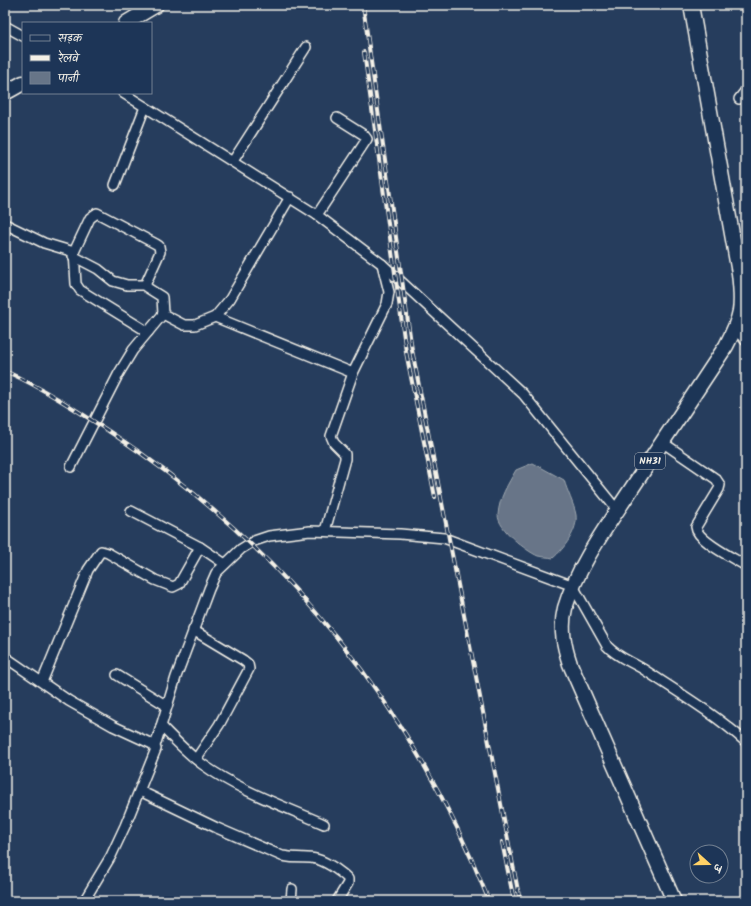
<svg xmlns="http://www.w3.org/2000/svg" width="751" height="906" viewBox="0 0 751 906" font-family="Kalam,'Playpen Sans Deva',sans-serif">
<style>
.water{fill:#677588;stroke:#9fa7ae}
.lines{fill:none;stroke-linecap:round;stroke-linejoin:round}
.minor-casing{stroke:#f4f1e8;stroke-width:12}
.trunk-casing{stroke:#f4f1e8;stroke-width:17}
.minor{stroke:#1d3557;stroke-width:9}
.trunk{stroke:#1d3557;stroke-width:14}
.rail-casing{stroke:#f4f1e8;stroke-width:4}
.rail{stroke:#1d3557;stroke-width:2.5;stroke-dasharray:8;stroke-linecap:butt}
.labels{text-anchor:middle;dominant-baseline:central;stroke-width:3;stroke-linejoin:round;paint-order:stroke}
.shield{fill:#1d3557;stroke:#b4b9bc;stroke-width:1}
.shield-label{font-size:10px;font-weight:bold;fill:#f4f1e8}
</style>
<rect width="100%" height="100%" fill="#263d5d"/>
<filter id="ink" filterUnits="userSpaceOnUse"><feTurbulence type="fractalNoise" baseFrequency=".025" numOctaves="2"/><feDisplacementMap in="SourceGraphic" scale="8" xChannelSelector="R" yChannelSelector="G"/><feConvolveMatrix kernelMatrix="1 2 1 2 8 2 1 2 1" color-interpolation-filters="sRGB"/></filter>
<g filter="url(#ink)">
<!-- water -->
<path class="water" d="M533,463l31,17c3,11 10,24 12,35 2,15 -12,34 -23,43 -4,-1 -10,-1 -15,-2 -12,-5 -40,-27 -40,-41 1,-17 10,-31 18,-45z"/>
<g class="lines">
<!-- minor casing -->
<g class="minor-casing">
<g id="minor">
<polyline points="5,26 23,36"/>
<polyline points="123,93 317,215 382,264 523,394 617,510"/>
<polyline points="739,99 746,90"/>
<polyline points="233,161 306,47"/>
<polyline points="115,185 145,107"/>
<polyline points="317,215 367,139 364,135 337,118"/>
<polyline points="5,224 44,243 74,252 90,218 97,213 156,244 159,246 160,252 146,283 146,287 162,297 163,314 184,325 195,325 215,317 230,299 290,197"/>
<polyline points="74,252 76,284 80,290 148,332"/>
<polyline points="73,256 98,269 113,281 127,285 146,285"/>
<polyline points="215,317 353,373 387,304 389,292 382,264"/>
<polyline points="735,328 746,341"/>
<path d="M662,442l54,37 4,6 -1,4 -23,38c1,14 38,31 50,39"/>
<polyline points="71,467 119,373 133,350 163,314"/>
<polyline points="131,511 200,547 225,564"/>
<polyline points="325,531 345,459 345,454 334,443 331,436 353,373"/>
<polyline points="193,630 243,660 248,664 249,669 219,725 196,759"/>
<polyline points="5,657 69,701 113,726 152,744 156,749 125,826 111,856 84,901"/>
<polyline points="117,675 167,706"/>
<polyline points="42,682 88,570 101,551 108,553 155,580 173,587 179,584 200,547"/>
<path d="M161,726c13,13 26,27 41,38 36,26 81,42 122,60"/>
<path d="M155,746l21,-69 33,-88 7,-16 25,-24 13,-8 15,-5 41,-5 90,3 44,4 124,46 5,2 34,60c10,11 23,15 36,23 35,23 72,45 103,73"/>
<path d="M140,791l77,37 65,28c26,5 29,-4 54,13 4,3 9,6 12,10v4l-11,18"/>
<polyline points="291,901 292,889"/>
</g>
</g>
<!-- trunk casing -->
<g class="trunk-casing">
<g id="trunk">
<polyline points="126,23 156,5"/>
<polyline points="5,93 23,83"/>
<path d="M674,901l-104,-237c-6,-18 -10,-36 -5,-56 12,-41 42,-82 65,-117 32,-48 64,-97 96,-145 16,-30 17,-39 13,-73l-48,-268"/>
</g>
</g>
<!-- minor -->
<use href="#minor" class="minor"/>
<!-- trunk -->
<use href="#trunk" class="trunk"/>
<!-- rail casing -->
<g class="rail-casing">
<g id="rail">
<polyline points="363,5 412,350 520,901"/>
<polyline points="364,52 406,352 435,497"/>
<path d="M5,371c38,17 73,40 108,63 172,114 301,275 376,467"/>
<polyline points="502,842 514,901"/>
</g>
</g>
<!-- rail -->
<use href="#rail" class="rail"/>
</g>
</g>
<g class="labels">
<!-- shield labels -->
<rect class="shield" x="635" y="453" width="30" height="16" rx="3"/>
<g class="shield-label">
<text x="650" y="461">NH31</text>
</g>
</g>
<!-- margin -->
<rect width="751" height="906" fill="none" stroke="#1d3557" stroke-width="20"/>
<rect x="10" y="10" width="731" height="886" fill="none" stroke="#f4f1e8" stroke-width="1.5" filter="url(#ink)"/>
<!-- legend -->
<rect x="22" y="22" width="130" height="72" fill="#1d3557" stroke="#738091"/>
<rect x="30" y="35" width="20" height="6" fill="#1d3557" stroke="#738091"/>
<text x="58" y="42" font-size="12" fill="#f4f1e8">सड़क</text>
<rect x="30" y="55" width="20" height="6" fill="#f4f1e8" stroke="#738091"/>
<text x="58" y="62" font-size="12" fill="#f4f1e8">रेलवे</text>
<rect x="30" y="72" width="20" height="12" fill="#677588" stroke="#738091"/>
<text x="58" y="82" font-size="12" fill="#f4f1e8">पानी</text>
<!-- north arrow -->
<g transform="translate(709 864) rotate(111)"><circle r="19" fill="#1d3557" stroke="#738091"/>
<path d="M0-3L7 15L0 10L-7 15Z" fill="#ffd166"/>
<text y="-6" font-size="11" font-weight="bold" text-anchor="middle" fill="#f4f1e8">उ</text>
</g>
</svg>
